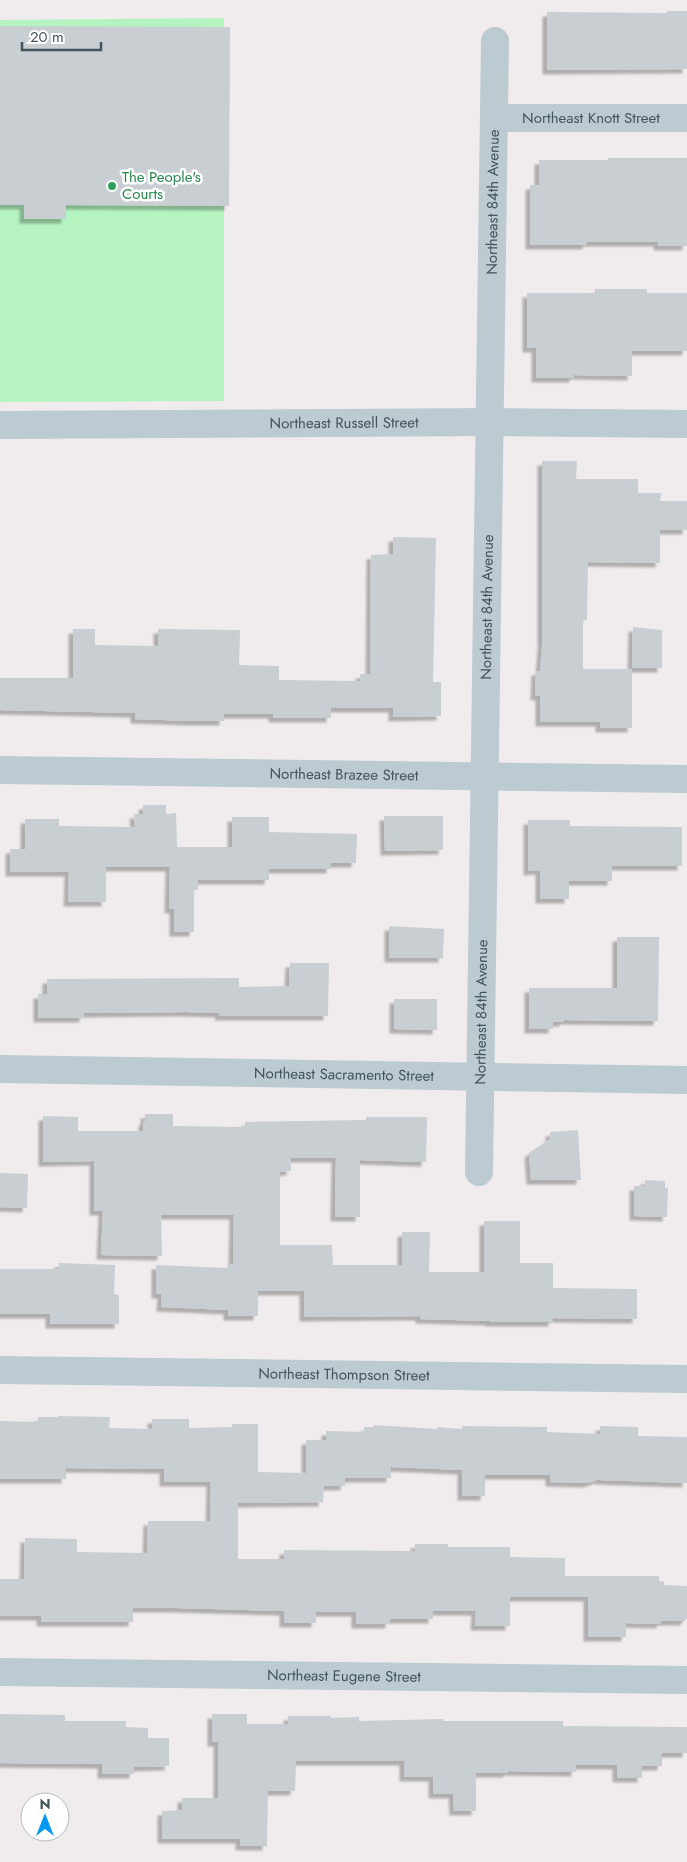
<svg xmlns="http://www.w3.org/2000/svg" width="687" height="1862" viewBox="0 0 687 1862" font-family="Jost,sans-serif">
<style>
.green{fill:#b5f4c1}
.building{fill:#c8ced2;filter:url(#shadow)}
.lines{fill:none;stroke-linecap:round;stroke-linejoin:round}
.minor{stroke:#bbcbd1;stroke-width:28}
.leisure-dot{fill:#2e9e5b;stroke:#fff;stroke-width:2}
.labels{text-anchor:middle;dominant-baseline:central;stroke-width:5;stroke-linejoin:round;paint-order:stroke}
.street-label{font-size:15px;fill:#43555c;stroke:#fff}
.leisure-label{font-size:15px;fill:#27864d;stroke:#fff;text-anchor:start}
</style>
<defs>
<filter id="shadow"><feDropShadow dx="-4.5" dy="4.5" stdDeviation="1" flood-color="#0004"/></filter>
</defs>
<rect width="100%" height="100%" fill="#f0eced"/>
<!-- green -->
<polygon class="green" points="224,18 224,401 0,402 0,20"/>
<!-- building -->
<g class="building">
<polygon points="667,11 687,11 687,69 547,70 547,12 667,13"/>
<polygon points="0,26 230,27 229,206 66,205 66,219 24,219 24,205 0,205"/>
<polygon points="608,158 687,158 687,246 658,246 658,242 587,242 587,245 530,245 530,185 539,185 539,160 608,160"/>
<polygon points="595,289 647,289 647,293 687,293 687,351 632,351 632,376 574,375 574,378 536,378 536,348 527,348 527,293 595,293"/>
<polygon points="542,461 577,461 576,479 638,479 638,493 661,493 660,501 687,501 687,530 660,530 660,563 588,562 587,620 583,620 583,669 632,669 632,728 600,728 600,722 540,722 540,696 535,696 536,671 540,671 542,646"/>
<polygon points="393,537 436,538 433,682 441,682 441,716 393,717 393,708 331,708 331,718 273,718 273,714 224,714 224,721 193,721 135,719 135,713 0,710 0,678 73,678 73,629 95,629 95,645 158,646 158,629 240,630 239,665 279,666 279,680 360,681 360,674 370,674 371,555 393,554"/>
<polygon points="633,627 662,630 662,668 632,668"/>
<polygon points="143,805 166,805 166,814 176,813 177,847 232,847 232,817 269,817 269,832 357,834 356,863 331,863 331,869 269,869 269,880 198,880 198,890 194,890 194,932 174,932 174,909 169,909 170,867 106,867 106,902 68,902 69,872 10,872 10,849 25,849 25,819 59,819 59,826 135,827 134,814 143,814"/>
<polygon points="384,816 443,816 443,850 385,851"/>
<polygon points="528,820 570,820 570,826 682,827 682,866 612,866 612,881 569,881 569,899 540,899 540,870 528,871"/>
<polygon points="389,926 444,929 443,958 389,958"/>
<polygon points="617,937 659,937 658,1021 564,1020 564,1022 553,1022 553,1029 529,1029 529,988 617,988"/>
<polygon points="290,963 329,963 328,1016 219,1016 220,1013 185,1012 84,1013 84,1018 38,1018 38,994 47,994 47,979 239,978 239,987 289,986"/>
<polygon points="394,999 437,999 437,1030 394,1029"/>
<polygon points="145,1114 173,1114 173,1126 245,1127 245,1122 366,1120 366,1117 427,1117 426,1162 360,1160 360,1217 335,1217 336,1158 291,1158 291,1171 280,1172 280,1245 332,1245 333,1265 402,1265 402,1232 430,1232 429,1272 484,1272 484,1221 520,1221 520,1263 553,1263 553,1288 637,1289 637,1319 553,1318 553,1322 490,1322 490,1321 420,1319 420,1316 304,1317 304,1291 258,1291 258,1316 228,1316 228,1310 161,1307 162,1294 156,1294 156,1265 228,1268 228,1264 233,1264 234,1215 161,1215 162,1256 101,1255 103,1211 94,1211 94,1161 43,1162 43,1116 78,1117 78,1131 143,1131 143,1121 145,1121"/>
<polygon points="578,1130 581,1180 531,1180 529,1153 550,1139 550,1132"/>
<polygon points="0,1173 28,1174 27,1208 0,1207"/>
<polygon points="645,1180 665,1181 665,1188 668,1188 667,1217 634,1216 634,1186 645,1186"/>
<polygon points="59,1263 115,1265 114,1294 119,1295 119,1324 50,1324 50,1314 0,1314 0,1269 59,1269"/>
<polygon points="58,1416 110,1417 109,1428 152,1429 152,1419 189,1419 189,1428 232,1427 232,1424 258,1424 258,1472 306,1473 306,1440 326,1440 326,1431 364,1432 364,1427 374,1427 374,1425 437,1429 437,1427 462,1429 462,1426 547,1427 547,1432 600,1434 600,1426 638,1427 638,1436 687,1437 687,1483 600,1480 600,1479 588,1483 550,1482 550,1475 485,1475 485,1496 462,1496 462,1470 391,1467 391,1478 345,1478 345,1486 324,1486 323,1502 238,1503 238,1559 284,1559 284,1550 415,1551 415,1544 448,1544 448,1547 510,1547 510,1557 565,1558 565,1576 659,1576 659,1581 664,1582 664,1585 687,1586 687,1619 685,1619 685,1621 661,1621 661,1624 626,1623 626,1637 588,1637 588,1597 510,1597 510,1626 475,1626 476,1611 433,1611 433,1619 390,1619 390,1624 356,1624 356,1612 316,1612 316,1623 284,1623 284,1611 177,1608 133,1608 133,1622 41,1622 41,1616 0,1616 0,1579 24,1579 25,1538 77,1539 77,1552 147,1553 148,1521 210,1521 211,1482 164,1482 164,1469 66,1468 66,1479 0,1479 0,1421 38,1422 38,1417 58,1417"/>
<polygon points="0,1714 65,1715 65,1721 126,1721 126,1727 148,1728 148,1738 169,1738 169,1766 134,1767 134,1774 102,1774 102,1764 0,1763"/>
<polygon points="212,1714 247,1714 247,1724 288,1724 288,1716 331,1716 331,1718 359,1717 359,1721 443,1719 443,1721 563,1721 563,1726 687,1727 687,1753 662,1753 662,1766 642,1766 642,1778 617,1778 617,1765 576,1765 576,1772 508,1771 508,1773 476,1773 476,1811 454,1811 453,1794 433,1794 433,1777 404,1777 404,1761 296,1761 295,1791 268,1791 267,1846 240,1846 240,1839 162,1839 162,1811 182,1810 182,1798 218,1798 218,1742 212,1742"/>
</g>
<g class="lines">
<!-- minor -->
<g class="minor">
<path id="s1" d="M495,118h192"/>
<path id="s2" d="M0,425l491,-3 196,2"/>
<path id="s3" d="M0,770l687,9"/>
<path id="s4" d="M0,1069l687,11"/>
<path id="s5" d="M479,1172l16,-1131"/>
<path id="s6" d="M0,1370l687,9"/>
<path id="s7" d="M0,1672l687,8"/>
</g>
</g>
<!-- markers -->
<circle class="leisure-dot" cx="112" cy="186" r="5"/>
<g class="labels">
<!-- street labels -->
<g class="street-label">
<text stroke="none"><textPath href="#s1" startOffset="96">Northeast Knott Street</textPath></text>
<text stroke="none"><textPath href="#s5" startOffset="970">Northeast 84th Avenue</textPath></text>
<text stroke="none"><textPath href="#s2" startOffset="344">Northeast Russell Street</textPath></text>
<text stroke="none"><textPath href="#s5" startOffset="565">Northeast 84th Avenue</textPath></text>
<text stroke="none"><textPath href="#s3" startOffset="344">Northeast Brazee Street</textPath></text>
<text stroke="none"><textPath href="#s5" startOffset="160">Northeast 84th Avenue</textPath></text>
<text stroke="none"><textPath href="#s4" startOffset="344">Northeast Sacramento Street</textPath></text>
<text stroke="none"><textPath href="#s6" startOffset="344">Northeast Thompson Street</textPath></text>
<text stroke="none"><textPath href="#s7" startOffset="344">Northeast Eugene Street</textPath></text>
</g>
<!-- leisure labels -->
<g class="leisure-label">
<text x="122" y="177">The People's<tspan x="122" dy="17">Courts</tspan></text>
</g>
</g>
<!-- north arrow -->
<g transform="translate(45 1817)"><circle r="24" fill="#ffffff" stroke="#b4bbbe"/>
<path d="M0-4L9 19L0 12L-9 19Z" fill="#0498f2"/>
<text y="-8" font-size="14" font-weight="bold" text-anchor="middle" fill="#43555c">N</text>
</g>
<!-- scale -->
<path d="M22 42v8h79v-8" fill="none" stroke="#43555c" stroke-width="2.5"/>
<text x="30" y="42" font-size="15" fill="#43555c" stroke="#ffffff" stroke-width="4" paint-order="stroke">20 m</text>
</svg>
